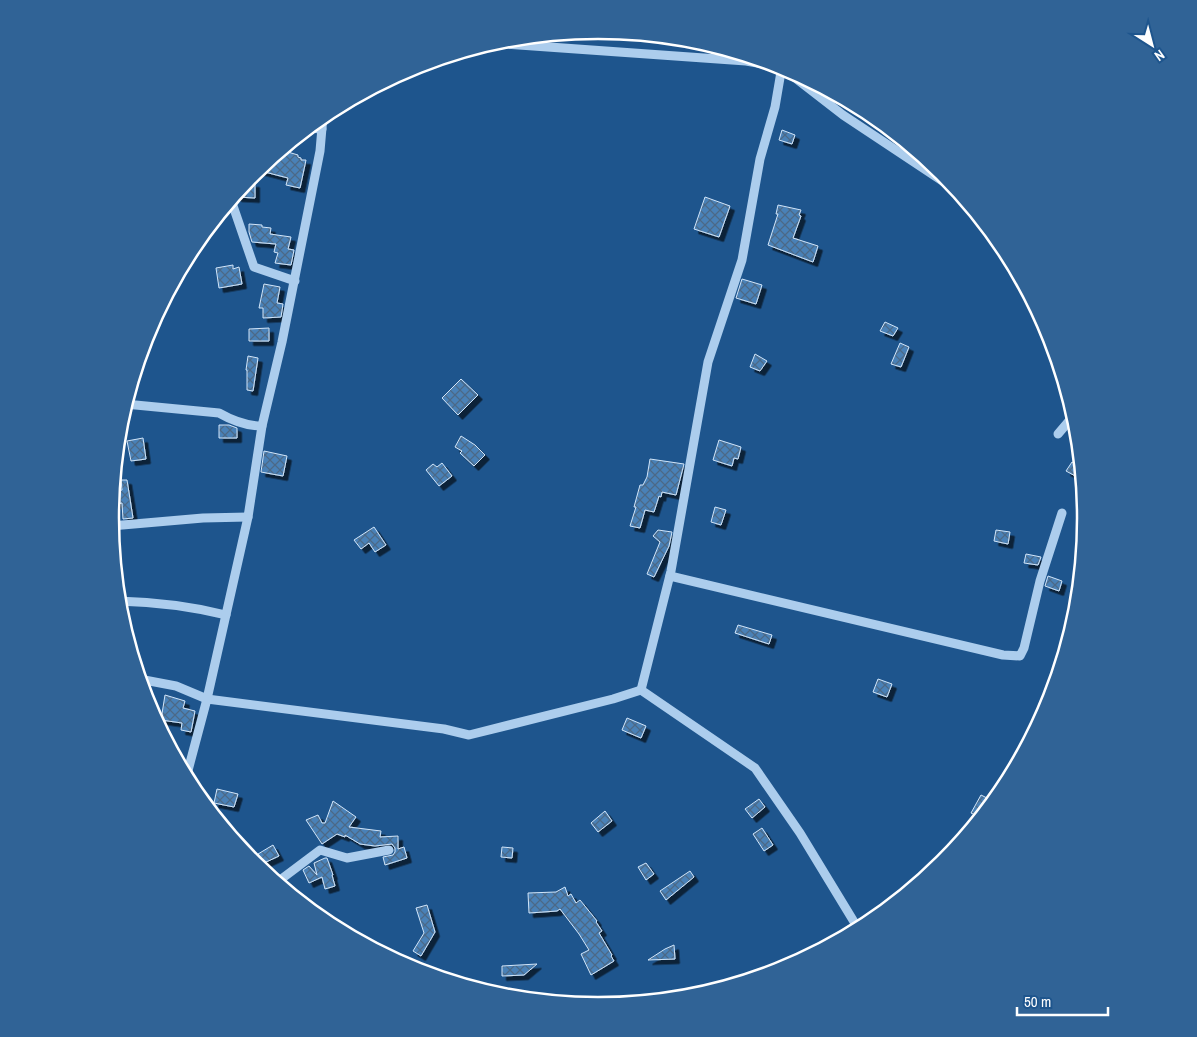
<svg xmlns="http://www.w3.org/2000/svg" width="1197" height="1037" viewBox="0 0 1197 1037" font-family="'Archivo Narrow',sans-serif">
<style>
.building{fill:url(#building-cross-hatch);stroke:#d1e5f9;filter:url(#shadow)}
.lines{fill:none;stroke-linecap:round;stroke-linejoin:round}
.minor{stroke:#accded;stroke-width:9}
.rim{fill:none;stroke:#fff;stroke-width:2.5}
</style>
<defs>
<pattern id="building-cross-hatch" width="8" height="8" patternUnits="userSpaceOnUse" patternTransform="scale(1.25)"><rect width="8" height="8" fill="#4a81b7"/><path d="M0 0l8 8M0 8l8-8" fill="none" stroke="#4b6987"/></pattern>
<filter id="shadow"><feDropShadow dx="4.5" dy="4.5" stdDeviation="0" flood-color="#0009"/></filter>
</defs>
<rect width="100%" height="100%" fill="#1e558d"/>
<!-- building -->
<g class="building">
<polygon points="782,130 795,135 792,144 779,140"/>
<polygon points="281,150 298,155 298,157 301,158 301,160 306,160 300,188 286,185 288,178 257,170"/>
<polygon points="245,183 255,183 255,198 237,197 235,195"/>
<polygon points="705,197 730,206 719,237 694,229"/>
<polygon points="778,205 801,210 799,215 801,216 793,238 818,246 813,262 768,245 778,214 776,214"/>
<polygon points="249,224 262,225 262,227 271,228 270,234 291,237 288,249 294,250 291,265 275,263 278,253 274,252 276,244 252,242 249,232"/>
<polygon points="233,265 233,269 239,267 242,284 219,288 216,268"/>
<polygon points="742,279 762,285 756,304 736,298"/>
<polygon points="264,284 280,287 277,303 283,304 281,317 263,318 263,308 259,308"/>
<polygon points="885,322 898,328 893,336 880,331"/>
<polygon points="269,328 269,341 249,341 249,329"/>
<polygon points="900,343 909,347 901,367 891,364"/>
<polygon points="755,354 767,361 760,371 750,367"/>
<polygon points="248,356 258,358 253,391 247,390 247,370 246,370"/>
<polygon points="461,379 478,395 458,415 442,398"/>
<polygon points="219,425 229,425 237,428 237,438 219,438"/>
<polygon points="461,436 475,445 485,455 474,466 460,453 462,451 455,447"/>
<polygon points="143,438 146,459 131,461 127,441"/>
<polygon points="719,440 741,447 738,459 734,458 732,466 713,460"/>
<polygon points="264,451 287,456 283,476 261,472"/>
<polygon points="650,459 684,464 676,495 662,492 661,497 659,496 654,512 645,510 640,528 630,526 636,507 634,507 640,485 643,485 647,477"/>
<polygon points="1072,462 1082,467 1082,472 1079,478 1066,471"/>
<polygon points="442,463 452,476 439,486 426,470 433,464 437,467"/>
<polygon points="121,480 127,480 133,518 123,519 122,503 111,505 113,492 122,490"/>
<polygon points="715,507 726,510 721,525 711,522"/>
<polygon points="374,527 386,545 375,552 369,543 361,549 354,540"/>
<polygon points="658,530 672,532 669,546 654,577 647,574 660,542 653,536"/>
<polygon points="996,530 1010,532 1008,544 994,541"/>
<polygon points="1026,554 1041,557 1038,565 1024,563"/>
<polygon points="1048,576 1062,581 1059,591 1045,586"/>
<polygon points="738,625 772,635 769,644 735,633"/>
<polygon points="878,679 892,684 887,697 873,692"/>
<polygon points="165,695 185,701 183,708 195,711 191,732 181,730 182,723 161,720"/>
<polygon points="627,718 646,726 641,738 622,730"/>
<polygon points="217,789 238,794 234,807 214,803"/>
<polygon points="981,795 991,800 981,818 971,813"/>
<polygon points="759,799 765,807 752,818 745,809"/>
<polygon points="333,801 356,817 349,827 381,831 380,837 398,836 398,849 404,847 407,858 385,865 383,857 393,855 395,852 395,848 392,844 375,846 360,844 345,835 345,837 337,834 322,844 306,820 318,815 322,823 325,823"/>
<polygon points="605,811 612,821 598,832 591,823"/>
<polygon points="762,828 773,845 764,851 753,834"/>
<polygon points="273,845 279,856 264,863 258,854"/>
<polygon points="502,847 513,848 512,858 501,857"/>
<polygon points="325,858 327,858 333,875 332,875 335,886 325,889 322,877 309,883 303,870 309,866 317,875 314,863"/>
<polygon points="646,863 654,874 646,880 638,867"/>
<polygon points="690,871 694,877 666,900 660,891"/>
<polygon points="565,887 568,896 571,894 576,903 580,900 597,921 596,922 602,931 599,933 612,955 611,956 614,961 591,975 581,954 589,950 579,934 560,909 557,911 529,913 528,893 556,892"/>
<polygon points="427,905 435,932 421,956 413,951 424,933 416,908"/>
<polygon points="674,945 675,959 648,960 665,949"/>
<polygon points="537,964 524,975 502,976 502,966"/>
</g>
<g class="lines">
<!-- minor -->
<g class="minor">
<polyline points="492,43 746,61 781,67 843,115 959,192"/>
<polyline points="782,66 775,107 760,159 742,260 708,362 671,571 641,690 755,768 800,833 859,930"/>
<polyline points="308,128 322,129"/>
<polyline points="231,200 254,267 295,281"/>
<path d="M125,404l94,9c14,8 27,13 43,13"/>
<polyline points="1058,434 1075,414"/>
<polyline points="111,526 203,518 248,517"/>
<polyline points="670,576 1003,655 1020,656 1024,648 1040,581 1062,513"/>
<path d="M118,601c37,1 72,5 108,14"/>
<polyline points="139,679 176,686 207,699 444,729 469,735 613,699 641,690"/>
<polyline points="186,778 207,699 248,517 262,426 282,342 320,151 323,116"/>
<polyline points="276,883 320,850 347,858 389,850"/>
</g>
</g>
<!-- crop -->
<path d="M0 0H1197V1037H0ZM119 518a479 479 0 1 1 958 0a479 479 0 1 1-958 0Z" fill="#306396" fill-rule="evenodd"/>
<path class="rim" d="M119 518a479 479 0 1 1 958 0a479 479 0 1 1-958 0Z"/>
<!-- north arrow -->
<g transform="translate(1152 45) rotate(144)" stroke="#1e558d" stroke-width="4" paint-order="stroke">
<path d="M0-4L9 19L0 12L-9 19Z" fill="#ffffff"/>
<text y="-8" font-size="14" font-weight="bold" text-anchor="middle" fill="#ffffff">N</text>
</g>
<!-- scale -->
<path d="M1017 1007v8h91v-8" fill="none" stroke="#ffffff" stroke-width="2.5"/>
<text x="1024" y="1007" font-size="15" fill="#ffffff" stroke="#1e558d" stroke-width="4" paint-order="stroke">50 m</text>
</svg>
